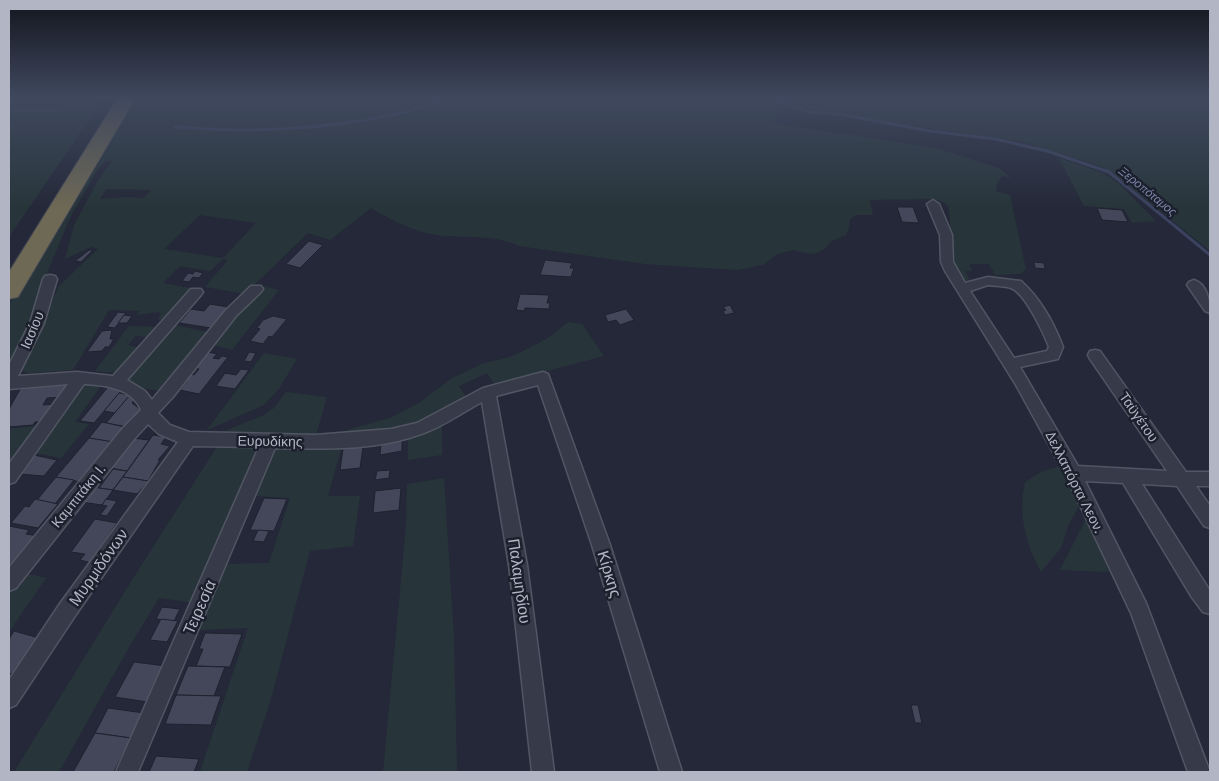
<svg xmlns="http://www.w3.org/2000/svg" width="1219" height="781" viewBox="0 0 1219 781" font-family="'PT Sans',sans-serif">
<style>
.green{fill:#27353a;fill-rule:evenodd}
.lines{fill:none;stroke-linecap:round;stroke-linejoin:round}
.stream{stroke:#3a425f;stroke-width:3}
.building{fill:#434759;stroke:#1e222f}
.minor-casing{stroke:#525563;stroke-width:3}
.motorway-casing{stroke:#424553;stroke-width:2}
.minor{fill:#373b49;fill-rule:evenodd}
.motorway{fill:#6e6955;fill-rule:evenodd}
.labels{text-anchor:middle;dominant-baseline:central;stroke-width:5;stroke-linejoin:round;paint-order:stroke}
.far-water-label{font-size:12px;font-style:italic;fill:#7c86aa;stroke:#1c202d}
.street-label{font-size:14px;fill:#b2b5c4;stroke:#1c202d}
.near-street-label{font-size:16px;fill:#b2b5c4;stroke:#1c202d}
</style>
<rect width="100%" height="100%" fill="#242838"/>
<!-- green -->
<g class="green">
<polygon points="9,99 19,102 36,99 103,99 9,237"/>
<path d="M136,99h1074v152l-97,-78 -13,-7 -77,-24 -143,-21 -40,-9 -25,-2 -29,-8 -13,21 163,25 63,20 12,10 -9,-2 -5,7 -1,8 14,4 16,74 -6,5 -25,1 -6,-11h-20l3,7h-7l5,8 -7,2c-15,-22 -10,-49 -15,-75l-5,-4 -9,-3 -64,1 3,15h-17l-6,4 -1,9 -3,7 -16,7 -4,6 -9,5 -7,1 -17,-4 -16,4 -14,11 -26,5 -92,-6 -126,-18c-24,-11 -46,-8 -72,-10 -26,-1 -55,-15 -76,-28l-41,32 -22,-7 -63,61 -40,-7 23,-27 -5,-1 -13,12 -30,-5 -17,17 31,6 -29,33 -7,-3 3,-5 -2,-2 -22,3 2,-4 -30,-1 -36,60 -45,3 -5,-2v-4l36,-81 39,-37 -7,-2 -26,12 9,-34 23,-43 15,-21h-6l-8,8 -27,47 -22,52 -14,47 -26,53v-63l91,-144zM106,189l45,1 -8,8 -19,-1 -24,2zM200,215l56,8 -33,35 -59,-9z"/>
<polygon points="1059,158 1103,173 1119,184 1156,221 1132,223 1124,209 1084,206"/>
<polygon points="264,286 279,290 232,350 210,344 244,305"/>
<path d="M568,322l14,2 22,32 -109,29 -8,-12 -28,13 7,11c-13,7 -27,17 -41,23 -29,12 -61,13 -92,14l57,-16 29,-15 33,-25 32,-15 26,-6 25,-12 16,-9z"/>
<path d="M171,324l40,9 -48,56c-12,3 -27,-2 -37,-9z"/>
<polygon points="129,326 160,327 151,338 136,336 128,345 143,348 117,373 95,371"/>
<polygon points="264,353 297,359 279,389 264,405 207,430"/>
<polygon points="83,383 102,384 75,422 89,424 61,458 34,453"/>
<polygon points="286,392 327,397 316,435 220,433 264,415 274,408"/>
<polygon points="442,422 442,455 408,460 408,436"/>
<polygon points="43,425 9,473 9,429"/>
<polygon points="218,445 258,445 261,449 195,603 159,598 128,649 59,772 14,772 132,580"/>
<polygon points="342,446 328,496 360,496 353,546 310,551 271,699 247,772 200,772 248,628 197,630 224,564 269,563 290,498 255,496 276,450 280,447"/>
<path d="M1060,466l20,38 -11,20 -8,24 -20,24c-16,-29 -23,-57 -16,-90l16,-10z"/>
<polygon points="444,478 454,638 457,772 383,772 406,527 407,484"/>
<polygon points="1086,519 1109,572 1060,570"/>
<polygon points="24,573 46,578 9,632 9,591"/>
</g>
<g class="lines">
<!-- stream -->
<g class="stream">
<polyline points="771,99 810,112 839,114 930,131 995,139 1047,151 1109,172 1210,255"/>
<polyline points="9,111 62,110"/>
<path d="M175,127c71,6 151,3 221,-13 17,-4 34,-10 51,-15"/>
</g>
</g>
<!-- building -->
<g class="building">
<polygon points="897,207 913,207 919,223 902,222"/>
<polygon points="1097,208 1122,210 1128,222 1102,220"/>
<polygon points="309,241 323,245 300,268 286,264"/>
<polygon points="89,250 93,250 81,262 75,261"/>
<polygon points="545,260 572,263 570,268 574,268 571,277 540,275"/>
<polygon points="1034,262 1044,263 1045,269 1035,268"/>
<polygon points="195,271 203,273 199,278 193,277 189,282 182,281 188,273 193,274"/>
<polygon points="520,294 549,295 547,303 550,303 549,309 525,308 524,311 516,310"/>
<polygon points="210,304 228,307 221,316 224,316 211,328 179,323 191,309 204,311"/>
<polygon points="730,305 734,313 725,315 723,311 726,310 723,307"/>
<polygon points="626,309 634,320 620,325 616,320 608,322 605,315"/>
<polygon points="118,312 126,313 115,328 107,327"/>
<polygon points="124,315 132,316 127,323 118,323"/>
<polygon points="273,316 287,319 272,337 269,336 263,344 250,341 260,329 257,328 263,320"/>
<polygon points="112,330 110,339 114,339 109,347 105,347 102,351 87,352 102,331"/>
<polygon points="208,352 217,354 213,358 219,359 222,356 228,357 199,394 180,390 187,381 184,381 189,374 194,375 199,369 196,368"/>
<polygon points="249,352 256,353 251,362 244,361"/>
<polygon points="241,369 249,370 235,389 216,386 225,373 236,375"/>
<polygon points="71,383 64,397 47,398 43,405 56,404 47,421 35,422 33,425 9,427 9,409 22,386"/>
<polygon points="108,387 122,390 94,423 80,421"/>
<polygon points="119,393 130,395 115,413 104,411"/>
<polygon points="130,395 137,397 132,403 141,410 127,427 106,423"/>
<polygon points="102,422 125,427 112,442 89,438"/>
<polygon points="153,435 166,437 161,444 170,446 158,460 160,460 148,481 123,477"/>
<polygon points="89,438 114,442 81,482 56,477"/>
<polygon points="132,438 149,440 127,471 110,468"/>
<polygon points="402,439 402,451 380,455 381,442"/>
<polygon points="363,447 360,468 340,470 343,449"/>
<polygon points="34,455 57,460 44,476 18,474"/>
<polygon points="113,469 127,471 113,490 99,488"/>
<polygon points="390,470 389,478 375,480 377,471"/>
<polygon points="56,477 74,480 55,504 37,500"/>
<polygon points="123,477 148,481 149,481 137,494 113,490"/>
<polygon points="92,487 113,490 102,505 81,502"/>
<polygon points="401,488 399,510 373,513 375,491"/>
<polygon points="264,498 287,499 274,531 250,530"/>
<polygon points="35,499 58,504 38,528 11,523 25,506 29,507"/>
<polygon points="106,499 117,501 107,516 100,515 107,506 102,505"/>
<polygon points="95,519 117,523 94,556 97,556 92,563 80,560 85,554 71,552"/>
<polygon points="9,526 29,530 26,534 39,536 16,565 9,564"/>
<polygon points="258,530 269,531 264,542 253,541"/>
<polygon points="162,607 180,609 174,621 156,619"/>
<polygon points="161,619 178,621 167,642 150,640"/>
<polygon points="14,631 39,638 13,674 9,673 9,639"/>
<polygon points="205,633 242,634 230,667 196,666 203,649 199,649"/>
<polygon points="134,662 166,666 147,702 115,697"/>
<polygon points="188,666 225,667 214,696 176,695"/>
<polygon points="176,695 221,696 211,725 165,724"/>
<polygon points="911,705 918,705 922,723 915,723"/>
<polygon points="108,708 144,713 131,738 95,733"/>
<polygon points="95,733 131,738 114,772 73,772"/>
<polygon points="156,756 199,759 194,772 149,772"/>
</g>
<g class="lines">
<!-- minor casing -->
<g class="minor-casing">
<g id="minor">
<path d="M933,200l6,4 13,31 1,27 12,21 23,-6 33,4c19,17 33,42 42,66l-5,12 -38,8 58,99 89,5 -77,-112 -2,-4 2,-4 5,-1 5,1 86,121h24v14h-14l14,20v22l-6,-2 -27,-40 -35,-2 68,107v23l-7,-2 -12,-16 -68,-113 -38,-2 61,122 64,169h-22l-57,-159 -64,-135 -51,-93 -71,-114 -4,-9 -1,-27 -13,-31zM988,285c7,1 17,1 23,3 14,5 33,46 38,59l-2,4 -33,7 -44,-67z"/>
<path d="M50,275l5,1 2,3 -13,44 -26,53 59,-4 36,4 78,-87h10l2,3 -2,3 -74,85 18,11 7,9 74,-90 25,-24h10l2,3 -2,3 -25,24 -63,81 -15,16 12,12 19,7 126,3 76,-6 26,-6 66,-35 60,-16 5,2 62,171 72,227h-22l-68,-227 -54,-160 -42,11 31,169 27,207h-22l-23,-207 -27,-163c-19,10 -38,24 -58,31 -47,18 -100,16 -149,15l-137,324h-22l143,-325 -66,-1 -120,173 -57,86 -7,3v-28l50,-75 119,-163 -19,-8 -11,-10 -13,14 -119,150 -7,3v-23l114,-140 18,-18c-9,-22 -36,-25 -57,-26l-69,98 -6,2v-20l59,-80 -59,5v-24l21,-42 13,-44 2,-3z"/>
<path d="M1194,280c13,4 16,21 16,33l-5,-2 -18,-26 2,-3z"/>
</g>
</g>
<!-- motorway casing -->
<g class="motorway-casing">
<polygon id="motorway" points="117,99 135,99 18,297 9,299 9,272"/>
</g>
<!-- minor -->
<use href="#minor" class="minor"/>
<!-- motorway -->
<use href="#motorway" class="motorway"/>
</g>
<!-- sky -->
<linearGradient id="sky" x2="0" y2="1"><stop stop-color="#14161f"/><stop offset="0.47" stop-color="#3f485e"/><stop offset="1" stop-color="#3f485e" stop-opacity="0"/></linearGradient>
<rect width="1219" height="209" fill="url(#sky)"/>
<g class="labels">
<!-- far-water labels -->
<g class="far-water-label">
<text transform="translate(1148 191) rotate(39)">Ξεροπόταμος</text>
</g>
<!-- street labels -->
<g class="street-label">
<text transform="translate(32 330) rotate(-67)">Ιασίου</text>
<text transform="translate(1139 417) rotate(55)">Ταϋγέτου</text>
<text transform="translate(270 441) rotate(1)">Ευρυδίκης</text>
<text transform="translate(1075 482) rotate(63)">Δελλαπόρτα Λεον.</text>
<text transform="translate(78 496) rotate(-51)">Καμπιτάκη Ι.</text>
</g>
<!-- near-street labels -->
<g class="near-street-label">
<text transform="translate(98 567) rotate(-55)">Μυρμιδόνων</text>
<text transform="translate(610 574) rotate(73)">Κίρκης</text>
<text transform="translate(520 581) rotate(82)">Παλαμηδίου</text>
<text transform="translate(199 607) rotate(-66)">Τειρεσία</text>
</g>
</g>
<!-- border -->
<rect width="1219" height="781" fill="none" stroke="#b2b5c4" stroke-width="20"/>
</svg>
